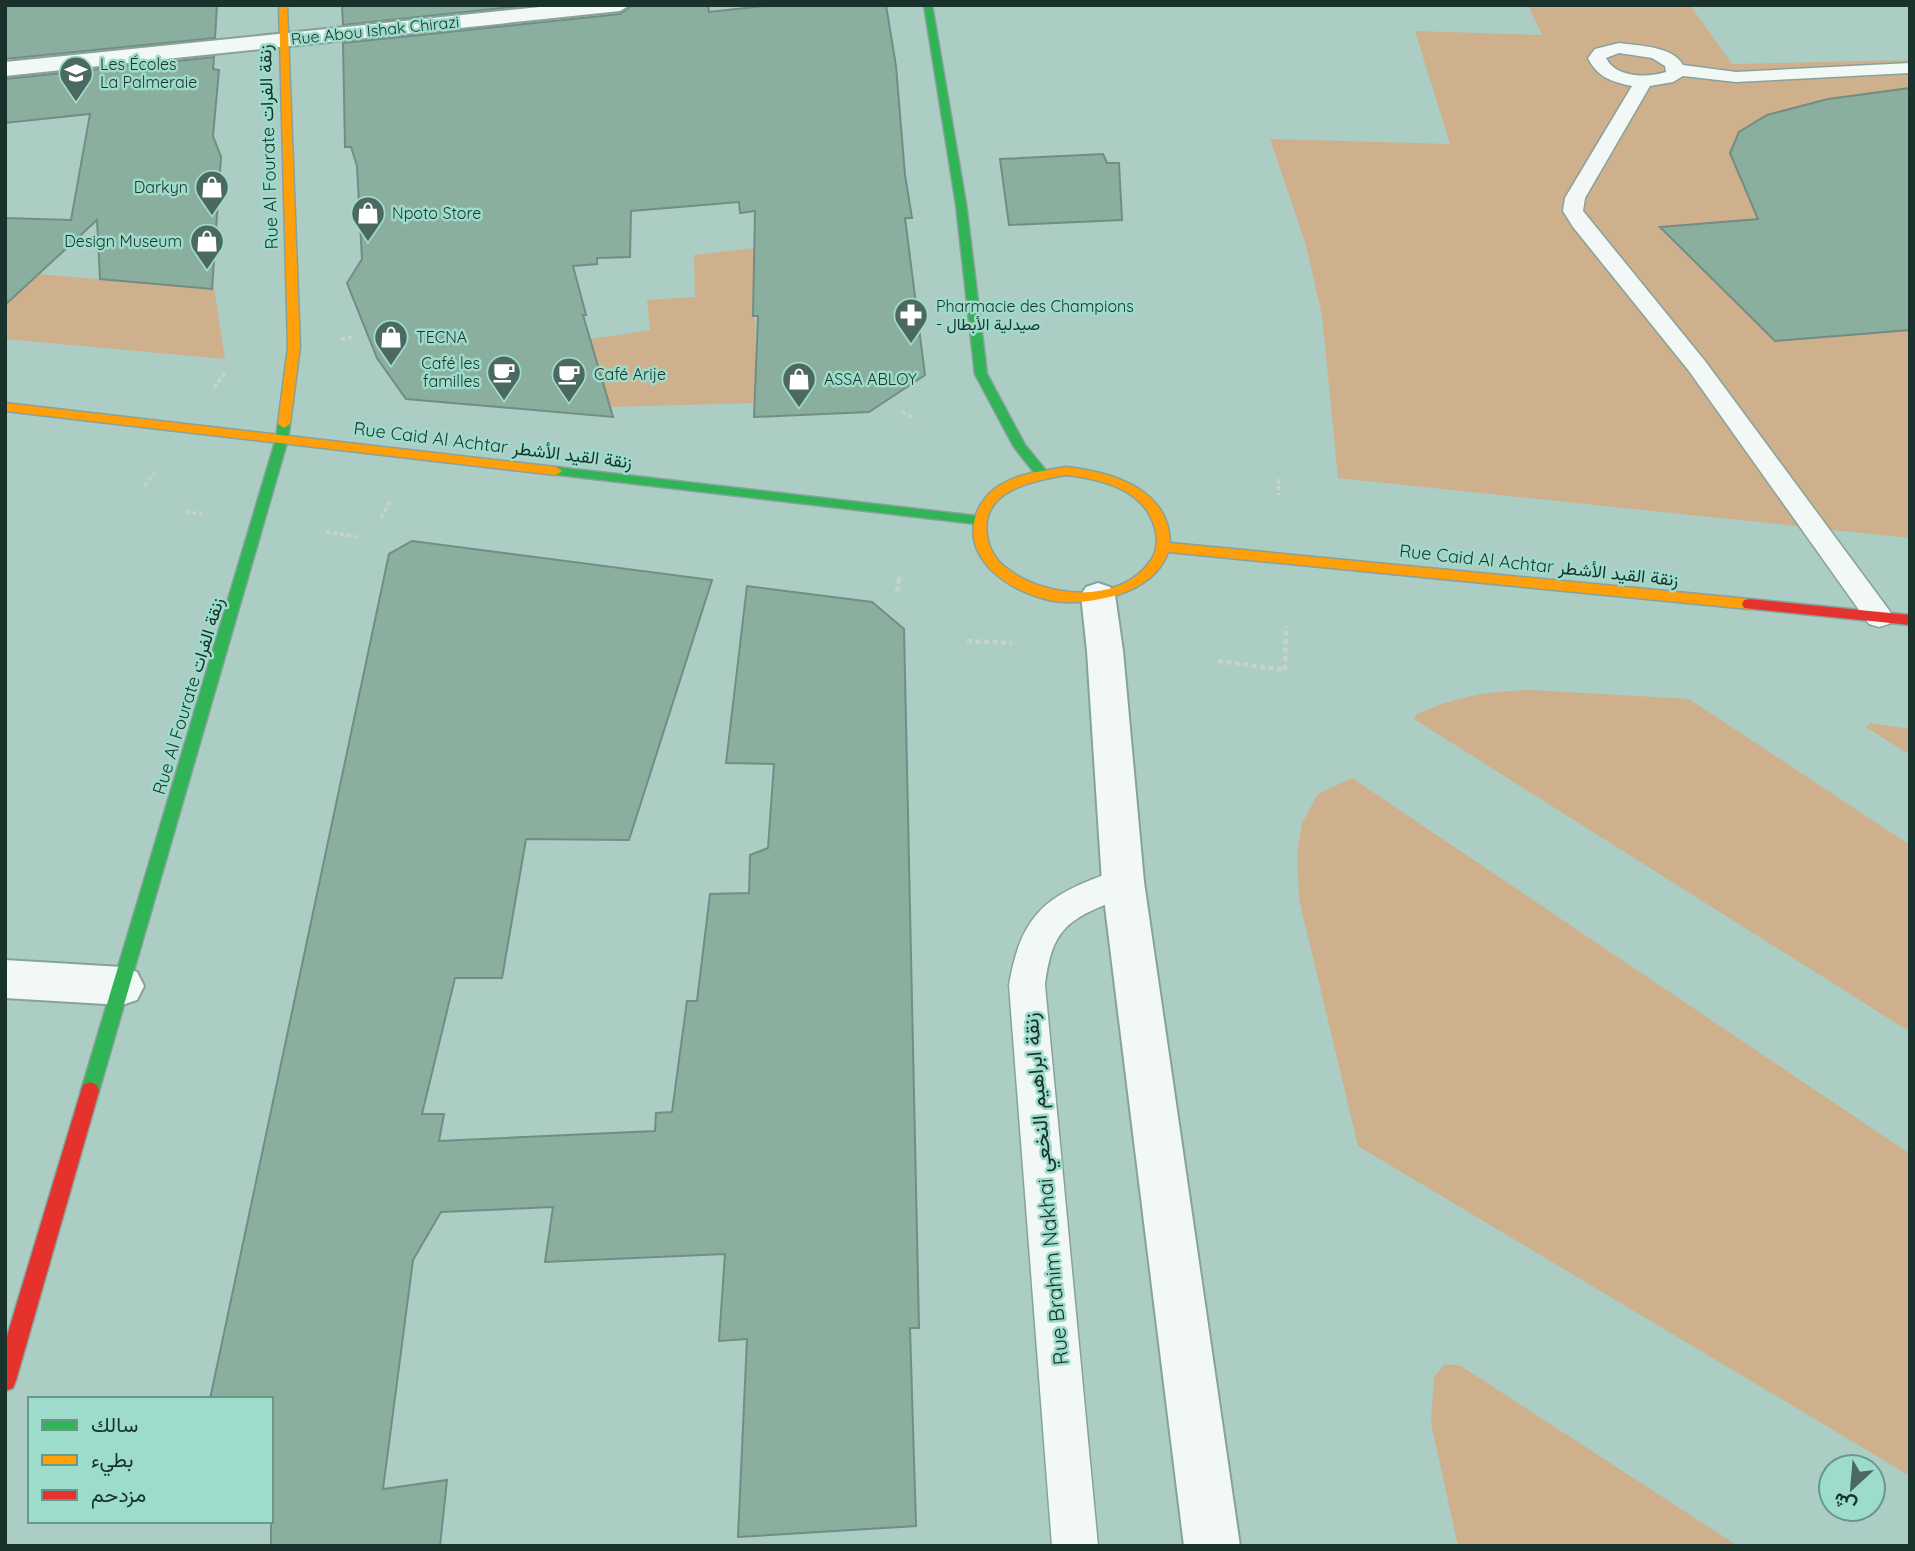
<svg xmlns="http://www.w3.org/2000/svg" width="1915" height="1551" viewBox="0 0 1915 1551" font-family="Quicksand,Vazirmatn,sans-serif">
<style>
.green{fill:#ceb08c}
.building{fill:#8baf9f;stroke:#748c83;stroke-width:2}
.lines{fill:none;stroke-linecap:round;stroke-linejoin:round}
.lane-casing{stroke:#87a29b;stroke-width:3}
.street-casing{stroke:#87a29b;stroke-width:4}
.fast-casing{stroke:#87a29b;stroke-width:3}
.slow-casing{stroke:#87a29b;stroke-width:3}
.jam-casing{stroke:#87a29b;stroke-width:3}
.path-far1{stroke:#c7d1cf;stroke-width:3.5;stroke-dasharray:4.5 2.5;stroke-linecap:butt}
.path{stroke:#c7d1cf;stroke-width:4.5;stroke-dasharray:5 3.5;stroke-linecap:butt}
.lane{fill:#f2f8f6;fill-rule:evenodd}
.street{fill:#f2f8f6;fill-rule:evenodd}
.fast{fill:#30b455;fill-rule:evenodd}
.slow{fill:#ff9f0a;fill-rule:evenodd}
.jam{fill:#e5322d;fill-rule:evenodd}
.labels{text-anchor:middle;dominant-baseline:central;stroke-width:5;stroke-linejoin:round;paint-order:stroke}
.far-street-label{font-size:16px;fill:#19332c;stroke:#9ddbca}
.far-poi-label{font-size:16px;fill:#19332c;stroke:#9ddbca;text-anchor:start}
.street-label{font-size:18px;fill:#19332c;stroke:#9ddbca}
.near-street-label{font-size:21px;fill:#19332c;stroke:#9ddbca}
</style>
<rect width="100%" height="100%" fill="#abcdc4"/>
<!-- green -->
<g class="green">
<polygon points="1528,5 1690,5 1732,64 1910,60 1910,538 1338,478 1322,316 1306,245 1270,139 1450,144 1415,31 1542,35"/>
<path d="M755,248c-1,52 2,103 -1,155l-144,4 -19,-68 59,-9 -3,-30 48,-3 -1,-42z"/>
<polygon points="39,274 201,288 213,281 225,359 5,339 5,305"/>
<path d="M1532,690l157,9 221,146v172l-3,13 -493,-311 3,-5c41,-18 71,-23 115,-24z"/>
<polygon points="1870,723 1910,729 1910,755 1866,727"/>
<polygon points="1352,778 1910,1154 1910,1476 1358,1146 1299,899 1297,853 1302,823 1318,794"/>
<polygon points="1445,1364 1461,1366 1738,1546 1458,1546 1431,1423 1434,1377"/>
</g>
<!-- building -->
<g class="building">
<polygon points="5,5 217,5 215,38 5,59"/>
<polygon points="342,5 531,5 343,25"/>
<polygon points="633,5 708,5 709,12 774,5 886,5 896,66 905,175 912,218 905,218 925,375 869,412 754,417 758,316 753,316 755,211 740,213 739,202 631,211 630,257 597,258 597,264 573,266 586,315 583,315 613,417 406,399 377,358 347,283 362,259 357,166 351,147 345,147 343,43 620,14"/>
<polygon points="214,57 213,69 219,70 213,136 221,157 212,289 100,279 97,220 5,305 5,218 71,220 90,114 5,123 5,79"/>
<polygon points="1910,88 1910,330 1775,341 1660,227 1758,219 1730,153 1739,132 1767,115 1828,99"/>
<polygon points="1103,154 1107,163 1119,163 1122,220 1009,225 1000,159"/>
<polygon points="412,541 712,580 629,840 526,839 502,978 455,978 422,1114 444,1114 439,1141 655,1131 656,1113 672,1112 687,1001 697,1001 710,894 749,893 750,855 768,848 774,764 726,763 747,586 872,602 904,629 919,1328 910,1328 916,1526 738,1537 747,1339 719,1341 725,1254 545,1262 553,1207 441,1212 413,1260 383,1489 447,1480 440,1546 271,1546 271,1399 210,1399 389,554"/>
</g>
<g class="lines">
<!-- lane casing -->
<g class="lane-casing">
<g id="lane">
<path d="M1619,43c20,3 54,3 64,22l53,7 174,-9v10l-174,9 -53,-6 -10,6 -23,4 -65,112 -2,13 122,150 184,249 4,7 -4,7 -10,3 -10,-3 -180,-253 -116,-144 -10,-16 2,-13 67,-112c-20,-4 -35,-9 -44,-28l7,-9zM1619,53l33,5 13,8 1,6c-19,6 -50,6 -60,-14z"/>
<path d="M1123,868l12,4 5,10c-6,12 -14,13 -26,19 -50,20 -62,31 -69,84l53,561h-46l-43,-561c13,-78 43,-92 114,-117z"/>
</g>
</g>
<!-- street casing -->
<g class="street-casing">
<g id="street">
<polygon points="559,5 630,5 620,11 5,76 5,62"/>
<polygon points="1098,583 1110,587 1115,595 1123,651 1144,882 1240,1546 1184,1546 1102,882 1087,651 1081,595 1086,587"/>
<polygon points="5,960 122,967 137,972 144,986 137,1000 122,1005 5,998"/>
</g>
</g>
<!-- fast casing -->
<g class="fast-casing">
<g id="fast">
<polygon points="924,5 932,5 966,204 987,374 1025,445 1048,473 1042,477 1037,476 1014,447 975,374 956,204"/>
<polygon points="284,420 290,424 288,439 99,1091 97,1097 90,1100 83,1097 81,1091 276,439 278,424"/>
<polygon points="556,467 977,516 984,520 977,524 551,474 550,471"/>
</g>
</g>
<!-- slow casing -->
<g class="slow-casing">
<g id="slow">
<polygon points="279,5 287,5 300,347 290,424 284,428 278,424 288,347"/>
<polygon points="5,403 556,467 562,471 556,475 5,411"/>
<path d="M1066,467c45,5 103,21 104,76l579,56 7,5 -7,5 -581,-57c-8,23 -29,36 -51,43 -22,6 -46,10 -68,5 -37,-8 -85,-38 -74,-82 4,-15 15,-28 29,-35 19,-11 42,-12 62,-16zM1066,475c34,4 76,13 88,50 4,11 4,25 -3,35 -30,45 -104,38 -142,10 -12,-8 -20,-20 -22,-35 -7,-45 46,-54 79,-60z"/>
</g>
</g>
<!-- jam casing -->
<g class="jam-casing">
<g id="jam">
<polygon points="1749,599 1910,615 1910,625 1744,608 1742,604 1744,600"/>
<polygon points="90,1082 97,1085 99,1091 16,1380 13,1388 5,1391 5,1343 81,1091 83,1085"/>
</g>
</g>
<!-- path-far1 -->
<g class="path-far1">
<polyline points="341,339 356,336"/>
<polyline points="214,388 226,371"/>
<polyline points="902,412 914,418"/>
<polyline points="1278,479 1279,495"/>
<polyline points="144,486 155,472"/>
<polyline points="185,512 202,514"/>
<polyline points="381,518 390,502"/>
<polyline points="326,532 357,537"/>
<polyline points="899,581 900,573"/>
</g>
<!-- path -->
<g class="path">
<polyline points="897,592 899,579"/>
<polyline points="967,641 1012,643"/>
<polyline points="1218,661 1285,670 1286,626"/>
</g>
<!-- lane -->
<use href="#lane" class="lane"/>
<!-- street -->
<use href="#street" class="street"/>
<!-- fast -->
<use href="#fast" class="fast"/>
<!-- slow -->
<use href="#slow" class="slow"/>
<!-- jam -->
<use href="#jam" class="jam"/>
</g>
<!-- icons -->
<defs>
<g id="school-pin" transform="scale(1.75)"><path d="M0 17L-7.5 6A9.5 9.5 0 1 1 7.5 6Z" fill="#4c6961" stroke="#9ddbca"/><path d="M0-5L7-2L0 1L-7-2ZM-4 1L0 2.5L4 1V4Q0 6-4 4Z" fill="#fff"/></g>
<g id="shop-pin" transform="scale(1.75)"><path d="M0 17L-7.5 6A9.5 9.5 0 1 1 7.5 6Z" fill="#4c6961" stroke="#9ddbca"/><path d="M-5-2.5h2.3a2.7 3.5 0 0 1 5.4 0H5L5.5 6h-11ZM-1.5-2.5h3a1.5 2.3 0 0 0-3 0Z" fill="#fff"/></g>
<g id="pharmacy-pin" transform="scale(1.75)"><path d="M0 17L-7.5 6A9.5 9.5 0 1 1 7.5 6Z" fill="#4c6961" stroke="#9ddbca"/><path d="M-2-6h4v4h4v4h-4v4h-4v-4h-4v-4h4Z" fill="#fff"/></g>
<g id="cafe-pin" transform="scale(1.75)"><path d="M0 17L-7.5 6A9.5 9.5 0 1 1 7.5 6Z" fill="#4c6961" stroke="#9ddbca"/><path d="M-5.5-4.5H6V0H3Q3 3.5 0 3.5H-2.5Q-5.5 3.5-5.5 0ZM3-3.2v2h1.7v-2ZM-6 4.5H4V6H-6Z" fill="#fff"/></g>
</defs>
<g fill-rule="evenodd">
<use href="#school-pin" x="76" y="73"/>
<use href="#shop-pin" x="212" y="187"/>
<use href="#shop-pin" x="368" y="213"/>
<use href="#shop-pin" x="207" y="241"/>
<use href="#pharmacy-pin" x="911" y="315"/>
<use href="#shop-pin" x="391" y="337"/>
<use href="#cafe-pin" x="504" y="372"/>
<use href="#cafe-pin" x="569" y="374"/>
<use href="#shop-pin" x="799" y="379"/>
</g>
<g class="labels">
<!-- far-street labels -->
<g class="far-street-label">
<text transform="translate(375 30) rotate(-6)">Rue Abou Ishak Chirazi</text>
</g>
<!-- far-poi labels -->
<g class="far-poi-label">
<text x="100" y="64">Les Écoles<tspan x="100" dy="18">La Palmeraie</tspan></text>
<text x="188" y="187" text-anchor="end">Darkyn</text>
<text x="392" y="213">Npoto Store</text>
<text x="182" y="241" text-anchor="end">Design Museum</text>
<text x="936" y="306">Pharmacie des Champions<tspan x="936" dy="18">- صيدلية الأبطال</tspan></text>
<text x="416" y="337">TECNA</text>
<text x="480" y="363" text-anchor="end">Café les<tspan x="480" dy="18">familles</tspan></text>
<text x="594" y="374">Café Arije</text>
<text x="824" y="379">ASSA ABLOY</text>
</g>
<!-- street labels -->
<g class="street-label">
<text transform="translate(268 147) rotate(-92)">Rue Al Fourate زنقة الفرات</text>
<text transform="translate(493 445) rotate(7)">Rue Caid Al Achtar زنقة القيد الأشطر</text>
<text transform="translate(1539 565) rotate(6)">Rue Caid Al Achtar زنقة القيد الأشطر</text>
<text transform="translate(188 696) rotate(-73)">Rue Al Fourate زنقة الفرات</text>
</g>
<!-- near-street labels -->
<g class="near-street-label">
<text transform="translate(1045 1189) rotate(-95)">Rue Brahim Nakhai زنقة ابراهيم النخعي</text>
</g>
</g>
<!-- border -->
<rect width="1915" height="1551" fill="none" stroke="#19332c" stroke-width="14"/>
<!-- legend -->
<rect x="28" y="1397" width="245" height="126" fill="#9ddbca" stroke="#68988b" stroke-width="2"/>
<rect x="42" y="1420" width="35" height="10" fill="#30b455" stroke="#68988b" stroke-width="2"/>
<text x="91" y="1432" font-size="21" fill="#19332c">سالك</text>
<rect x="42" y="1455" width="35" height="10" fill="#ff9f0a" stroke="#68988b" stroke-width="2"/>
<text x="91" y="1467" font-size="21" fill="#19332c">بطيء</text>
<rect x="42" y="1490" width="35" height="10" fill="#e5322d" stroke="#68988b" stroke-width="2"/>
<text x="91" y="1502" font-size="21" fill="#19332c">مزدحم</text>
<!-- north arrow -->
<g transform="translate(1852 1488) rotate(206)"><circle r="33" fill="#9ddbca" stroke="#68988b" stroke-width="2"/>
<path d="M0-5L12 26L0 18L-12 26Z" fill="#4c6961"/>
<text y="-10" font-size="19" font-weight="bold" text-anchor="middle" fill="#19332c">ش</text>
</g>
</svg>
